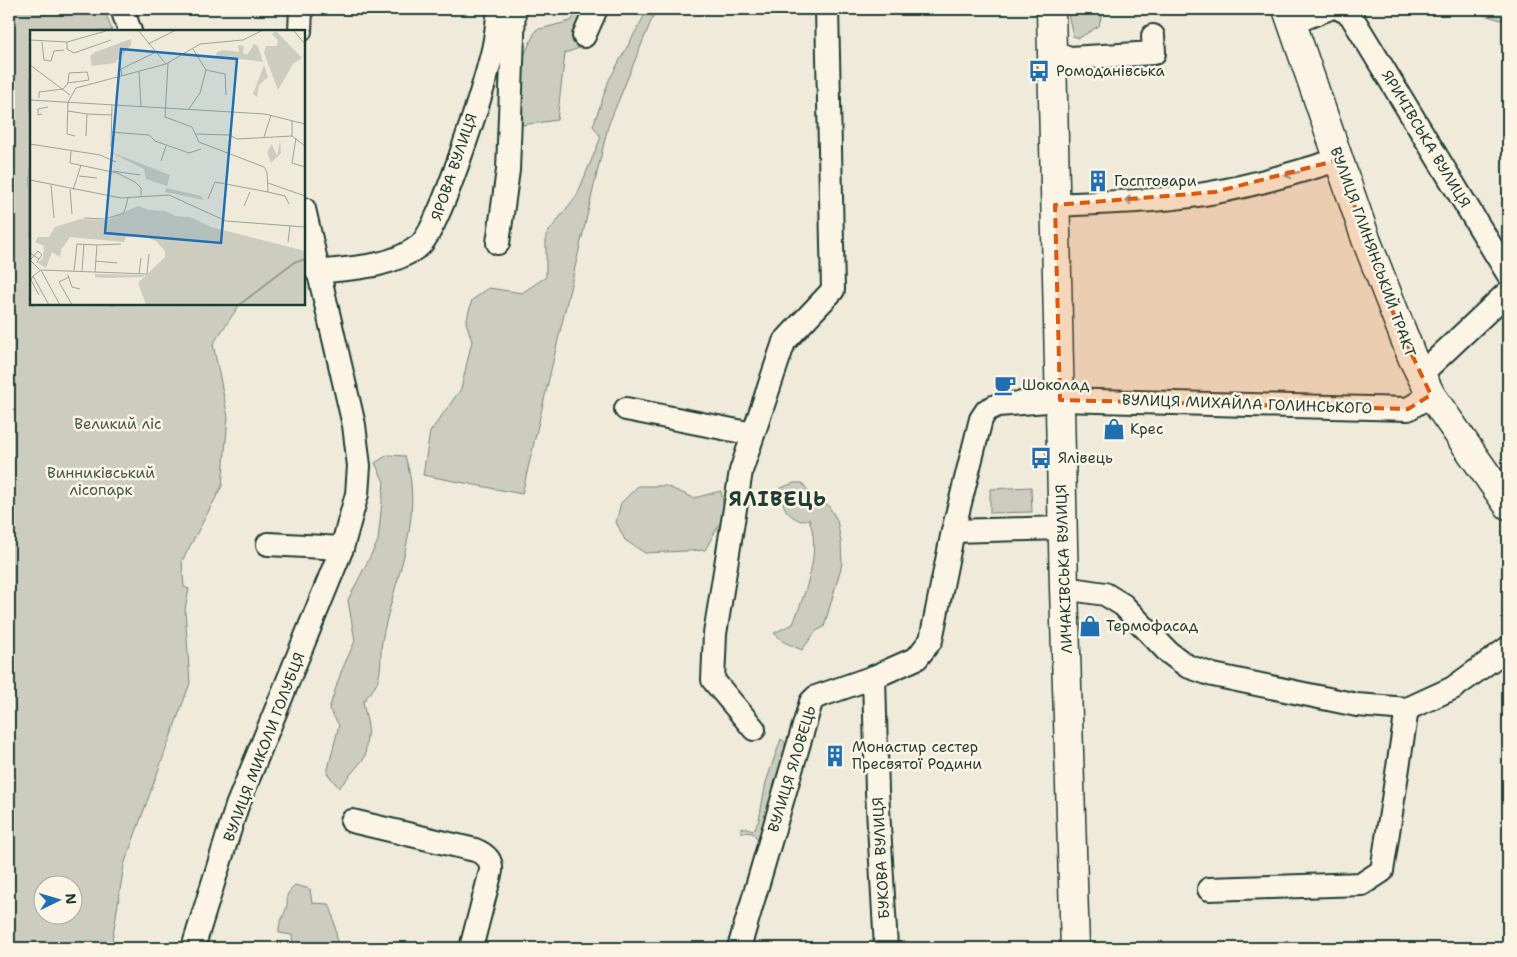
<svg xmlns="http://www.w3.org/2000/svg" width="1517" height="957" viewBox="0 0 1517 957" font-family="'Shantell Sans',sans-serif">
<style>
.green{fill:#cccdbf;stroke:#76857a;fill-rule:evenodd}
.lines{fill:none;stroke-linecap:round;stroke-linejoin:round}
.minor-casing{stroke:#1f3d34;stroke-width:26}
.major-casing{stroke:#1f3d34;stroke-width:31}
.minor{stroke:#fcf5e5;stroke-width:22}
.major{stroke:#fcf5e5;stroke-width:28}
.oneway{stroke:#8e998c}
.marked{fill:#de580e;fill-opacity:0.2;stroke:#de580e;stroke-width:4;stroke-dasharray:10 6;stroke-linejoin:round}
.labels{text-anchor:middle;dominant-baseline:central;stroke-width:5;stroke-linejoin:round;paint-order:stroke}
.poi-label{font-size:15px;fill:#1f3d34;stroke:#fcf5e5;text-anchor:start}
.street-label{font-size:15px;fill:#1f3d34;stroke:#fcf5e5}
.park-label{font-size:15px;fill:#425a50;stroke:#fcf5e5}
.district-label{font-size:20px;font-weight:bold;letter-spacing:1px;fill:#1f3d34;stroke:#fcf5e5}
.inset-river{fill:none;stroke:#9fa89a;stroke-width:2.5}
.inset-road{fill:none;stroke:#9ca598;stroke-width:1}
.view{fill:#1f6fb2;fill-opacity:0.15;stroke:#1f6fb2;stroke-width:2.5}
.inset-edge{fill:none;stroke:#1f3d34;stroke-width:2.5}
</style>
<rect width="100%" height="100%" fill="#efeada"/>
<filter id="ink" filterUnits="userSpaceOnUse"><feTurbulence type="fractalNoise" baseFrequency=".02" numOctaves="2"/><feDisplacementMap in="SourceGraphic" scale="10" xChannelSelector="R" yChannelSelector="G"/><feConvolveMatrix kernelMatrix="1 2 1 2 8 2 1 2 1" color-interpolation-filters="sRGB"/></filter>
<g filter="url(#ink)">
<!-- green -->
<g class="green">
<path d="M9,9h95l8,22h-81v273h209l-27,40 15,73 -6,69 -40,75 2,26 5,2 -4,20 5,74 -66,182 -13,83h-102zM42,884h30v30h-30z"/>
<polygon points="579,9 600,9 585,46 565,53 557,120 522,125 500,137 498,115 500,85 520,64 536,30 571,21"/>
<polygon points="648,9 656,9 608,126 522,494 423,475 430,432 461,389 472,341 466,322 472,300 489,288 522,293 546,277 546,235 577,195 601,137 593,126 609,80"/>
<polygon points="1067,9 1103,9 1099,26 1079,38 1073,36"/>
<polygon points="1464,9 1508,9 1508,22 1467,10"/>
<path d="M388,455l17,1c21,62 -12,125 -23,185 -2,13 0,31 -5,42 -3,7 -10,13 -14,19l5,24 -3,31 -26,31 -12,-15 12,-48 -10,-16 12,-37 14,-31 -7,-41 30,-59 6,-59 -9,-19z"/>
<path d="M794,483h8l14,18 12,4 9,15 4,22 1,22 -18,63 -8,4 -14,19 -18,-8 -10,-9 19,-9c12,-31 29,-72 16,-105l-8,2c-18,-8 -18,-15 -20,-33z"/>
<polygon points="638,486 666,486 694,498 721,491 725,514 705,550 645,553 625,540 616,522 621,503"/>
<polygon points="1031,487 1032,512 990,513 990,489"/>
<polygon points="781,739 785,742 785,761 739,948 724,948 746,905 746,881 753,871 759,841 753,833 741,832 741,827 754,830 759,820 766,782"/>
<path d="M295,885l15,4 2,14 17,1c4,7 9,36 8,44h-44l-1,-13 -13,-2c-1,-18 10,-17 8,-38z"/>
</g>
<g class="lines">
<!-- minor casing -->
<g class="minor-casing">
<g id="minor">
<polyline points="122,9 130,31"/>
<polyline points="1340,9 1350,14 1508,274"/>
<polyline points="1292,23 1328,9"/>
<polyline points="300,31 301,9"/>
<polyline points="584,36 596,9"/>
<polyline points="1052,52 1070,58 1154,53 1153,36"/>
<path d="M1055,205c54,-3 109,-3 161,-13 42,-8 82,-20 122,-32"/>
<polyline points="498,243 508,170 514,9"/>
<path d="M317,272c35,-4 73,-4 102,-26 21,-16 65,-160 73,-192 4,-15 5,-30 7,-45"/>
<polyline points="1420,375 1508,292"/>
<polyline points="626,409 753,434"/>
<polyline points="953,531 1062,528"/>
<polyline points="268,544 342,548"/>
<polyline points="1064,588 1105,594 1123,605 1168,652 1187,666 1213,675 1357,705 1407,709 1453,688 1508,648"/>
<polyline points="874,677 877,791 886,948"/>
<polyline points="754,729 713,680 715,634 741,471 784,342 833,290 827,9"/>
<path d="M352,821l123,29c10,4 17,9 16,21l-20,77"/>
<polyline points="1209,889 1362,884 1382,871 1407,709"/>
<polyline points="193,948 237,806 342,548 357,494 359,466 354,425 304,209"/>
<polyline points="739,948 811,702 816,697 874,677 917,658 931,640 953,531 981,419 987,410 998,405 1060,400 1408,409 1431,395"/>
</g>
</g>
<!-- major casing -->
<g class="major-casing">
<g id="major">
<polyline points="1051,9 1064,588 1075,948"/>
<polyline points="1287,9 1367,242 1412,357 1431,395 1508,505"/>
</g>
</g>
<!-- minor -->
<use href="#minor" class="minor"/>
<!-- major -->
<use href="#major" class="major"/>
</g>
<!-- one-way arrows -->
<defs><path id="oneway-shaft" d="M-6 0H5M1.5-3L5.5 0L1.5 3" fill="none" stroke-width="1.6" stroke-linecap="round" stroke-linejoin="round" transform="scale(1.25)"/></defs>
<g class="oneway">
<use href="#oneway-shaft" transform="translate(1292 174) rotate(165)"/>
<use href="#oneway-shaft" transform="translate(1132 200) rotate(177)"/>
</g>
</g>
<!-- marked area -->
<path class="marked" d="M1338,160l59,163 34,72 -23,14 -348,-9 -5,-195 160,-13z"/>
<!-- icons -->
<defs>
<g id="bus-bare" transform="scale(1.725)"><path d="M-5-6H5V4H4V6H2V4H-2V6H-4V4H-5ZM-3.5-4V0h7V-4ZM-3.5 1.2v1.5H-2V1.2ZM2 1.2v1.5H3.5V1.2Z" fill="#1f6fb2" stroke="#fcf5e5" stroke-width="2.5" paint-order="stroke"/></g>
<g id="building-bare" transform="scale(1.725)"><path d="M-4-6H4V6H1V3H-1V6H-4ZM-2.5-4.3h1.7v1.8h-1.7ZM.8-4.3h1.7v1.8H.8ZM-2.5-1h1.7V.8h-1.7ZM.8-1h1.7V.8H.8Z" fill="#1f6fb2" stroke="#fcf5e5" stroke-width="2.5" paint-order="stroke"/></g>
<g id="cafe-bare" transform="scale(1.725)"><path d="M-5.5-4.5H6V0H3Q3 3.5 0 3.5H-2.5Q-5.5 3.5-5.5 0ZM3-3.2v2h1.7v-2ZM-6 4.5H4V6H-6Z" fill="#1f6fb2" stroke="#fcf5e5" stroke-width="2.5" paint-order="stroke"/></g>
<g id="shop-bare" transform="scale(1.725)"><path d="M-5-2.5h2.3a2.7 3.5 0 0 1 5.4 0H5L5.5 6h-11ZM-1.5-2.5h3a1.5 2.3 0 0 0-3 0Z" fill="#1f6fb2" stroke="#fcf5e5" stroke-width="2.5" paint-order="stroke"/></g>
</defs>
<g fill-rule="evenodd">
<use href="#bus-bare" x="1039" y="71"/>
<use href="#building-bare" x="1098" y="181"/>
<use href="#cafe-bare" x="1005" y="385"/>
<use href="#shop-bare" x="1114" y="429"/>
<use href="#bus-bare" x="1041" y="458"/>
<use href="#shop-bare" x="1090" y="626"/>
<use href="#building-bare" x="835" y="756"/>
</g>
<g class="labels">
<!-- poi labels -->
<g class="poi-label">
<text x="1056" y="71">Ромоданівська</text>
<text x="1114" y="181">Госптовари</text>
<text x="1022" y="385">Шоколад</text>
<text x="1130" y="429">Крес</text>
<text x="1058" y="458">Ялівець</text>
<text x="1106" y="626">Термофасад</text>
<text x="852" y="747">Монастир сестер<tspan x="852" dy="17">Пресвятої Родини</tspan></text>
</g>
<!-- street labels -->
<g class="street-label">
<text transform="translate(1426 139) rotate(59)">ЯРИЧІВСЬКА ВУЛИЦЯ</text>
<text transform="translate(454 167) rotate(-71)">ЯРОВА ВУЛИЦЯ</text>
<text transform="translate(1373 252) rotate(70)">ВУЛИЦЯ ГЛИНЯНСЬКИЙ ТРАКТ</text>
<text transform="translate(1247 404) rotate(2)">ВУЛИЦЯ МИХАЙЛА ГОЛИНСЬКОГО</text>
<text transform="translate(1064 569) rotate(-92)">ЛИЧАКІВСЬКА ВУЛИЦЯ</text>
<text transform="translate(264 747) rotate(-69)">ВУЛИЦЯ МИКОЛИ ГОЛУБЦЯ</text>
<text transform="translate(792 769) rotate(-73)">ВУЛИЦЯ ЯЛОВЕЦЬ</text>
<text transform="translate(881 858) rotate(-93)">БУКОВА ВУЛИЦЯ</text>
</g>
<!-- park labels -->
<g class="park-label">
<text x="118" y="424">Великий ліс</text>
<text x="101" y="473">Винниківський<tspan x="101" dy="17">лісопарк</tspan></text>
</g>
<!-- district labels -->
<g class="district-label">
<text x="778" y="499">ЯЛІВЕЦЬ</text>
</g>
</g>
<!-- overview -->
<g transform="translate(30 30)">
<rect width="275" height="275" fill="#efeada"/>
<path d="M246,1l26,27 -9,6 -15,26 -14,-37 2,-7h11l1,-6 -6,-6zM101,9v6l-16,18 -23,3 -2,-10 5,-4zM224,14l4,2 5,16 -47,-6 1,-4 8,-2 14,2 -1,-7 6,1 -1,7 4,2zM234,35l4,12 -9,8 -2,12 -4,-3zM250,110l1,13 -10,10 -4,-11 5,-8 5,12zM78,121l62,24 -3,11 -21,-7 -2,-10zM136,158l35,8 3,4 -39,-8zM108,176l11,4 17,1 9,5 15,1 21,10 94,24v54h-159l-8,-22 27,-26v-6l-9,-10 -15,-6 -15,2 -2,5 -54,-5 -9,13 -1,7 -8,-5 -6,16 -8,-5 5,-5 1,-12 -9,-4 3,-5h11l6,-10 25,-8 28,1zM65,244l49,1v2l-39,1 -10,-1z" fill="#cccdbf"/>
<path class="inset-river" d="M209,275l55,-42 11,-4"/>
<path class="inset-road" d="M108,0l28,34M263,0l12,14M0,10l37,2 39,-11M12,12l2,18 7,1 3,-10 10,-1M37,12v7l7,4 37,-13M118,14l28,-14M138,33l-3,54 27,10 7,15 65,25 3,5 1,20 -53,-10 -7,17M0,35l40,30M176,40l19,4 1,21M109,42l2,35M92,46l-1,-7 35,-17M9,68v-6l24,-3 5,-6 1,-10 18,-1 2,8 -21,3M0,70l235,14 40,10M38,72l-1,32 8,2M38,72l8,-14 90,-24 34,-20 43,-4 20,-10M158,80l12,-17 6,-23 -13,-21M38,81l19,3M12,84l-4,1v-6l10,-2M262,90v16M81,102l38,3 6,6 34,12 12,-4M166,104l33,1 8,4 55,-3 13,10M56,106l1,-22 25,1M234,107l7,-22M266,108l-4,25 13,4M0,114l70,11 16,7M81,117l1,-42M41,121l-1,12 47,10 18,9 6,6v9M131,131l5,-15M83,141l27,4M49,146l18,2M0,150l91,18 48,-3 57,26 79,6M238,153l37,13M21,155l3,33M40,159l2,25M43,160l8,-25M238,162l17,4 4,8M214,176l6,-14M54,188l21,1 19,-6 4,-15M258,212l2,-16M0,223l9,6 -2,4M0,230l8,-9 4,4 -3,4M0,230l12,12 18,33M65,231l22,2M44,241l3,-27 20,1M52,241l2,-27M65,242l2,-27 24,-1M109,244l2,-16M38,245l4,12 8,2M3,246l-2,4 8,15M39,247l-10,5 13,23M19,275l-16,-29 8,-6 106,4 2,-20"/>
<path class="view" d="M91,19l116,10 -16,184 -116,-10z"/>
<rect width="275" height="275" class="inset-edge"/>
</g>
<!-- margin -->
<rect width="1517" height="957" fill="none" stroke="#fcf5e5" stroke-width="30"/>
<rect x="15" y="15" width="1487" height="927" fill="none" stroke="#1f3d34" stroke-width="2" filter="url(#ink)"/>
<!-- north arrow -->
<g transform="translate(58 900) rotate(85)"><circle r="24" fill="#fcf5e5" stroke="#a4ab9e"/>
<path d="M0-4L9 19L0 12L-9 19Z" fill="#1f6fb2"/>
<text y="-8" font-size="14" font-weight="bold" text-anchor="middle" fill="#1f3d34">N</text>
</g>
</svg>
